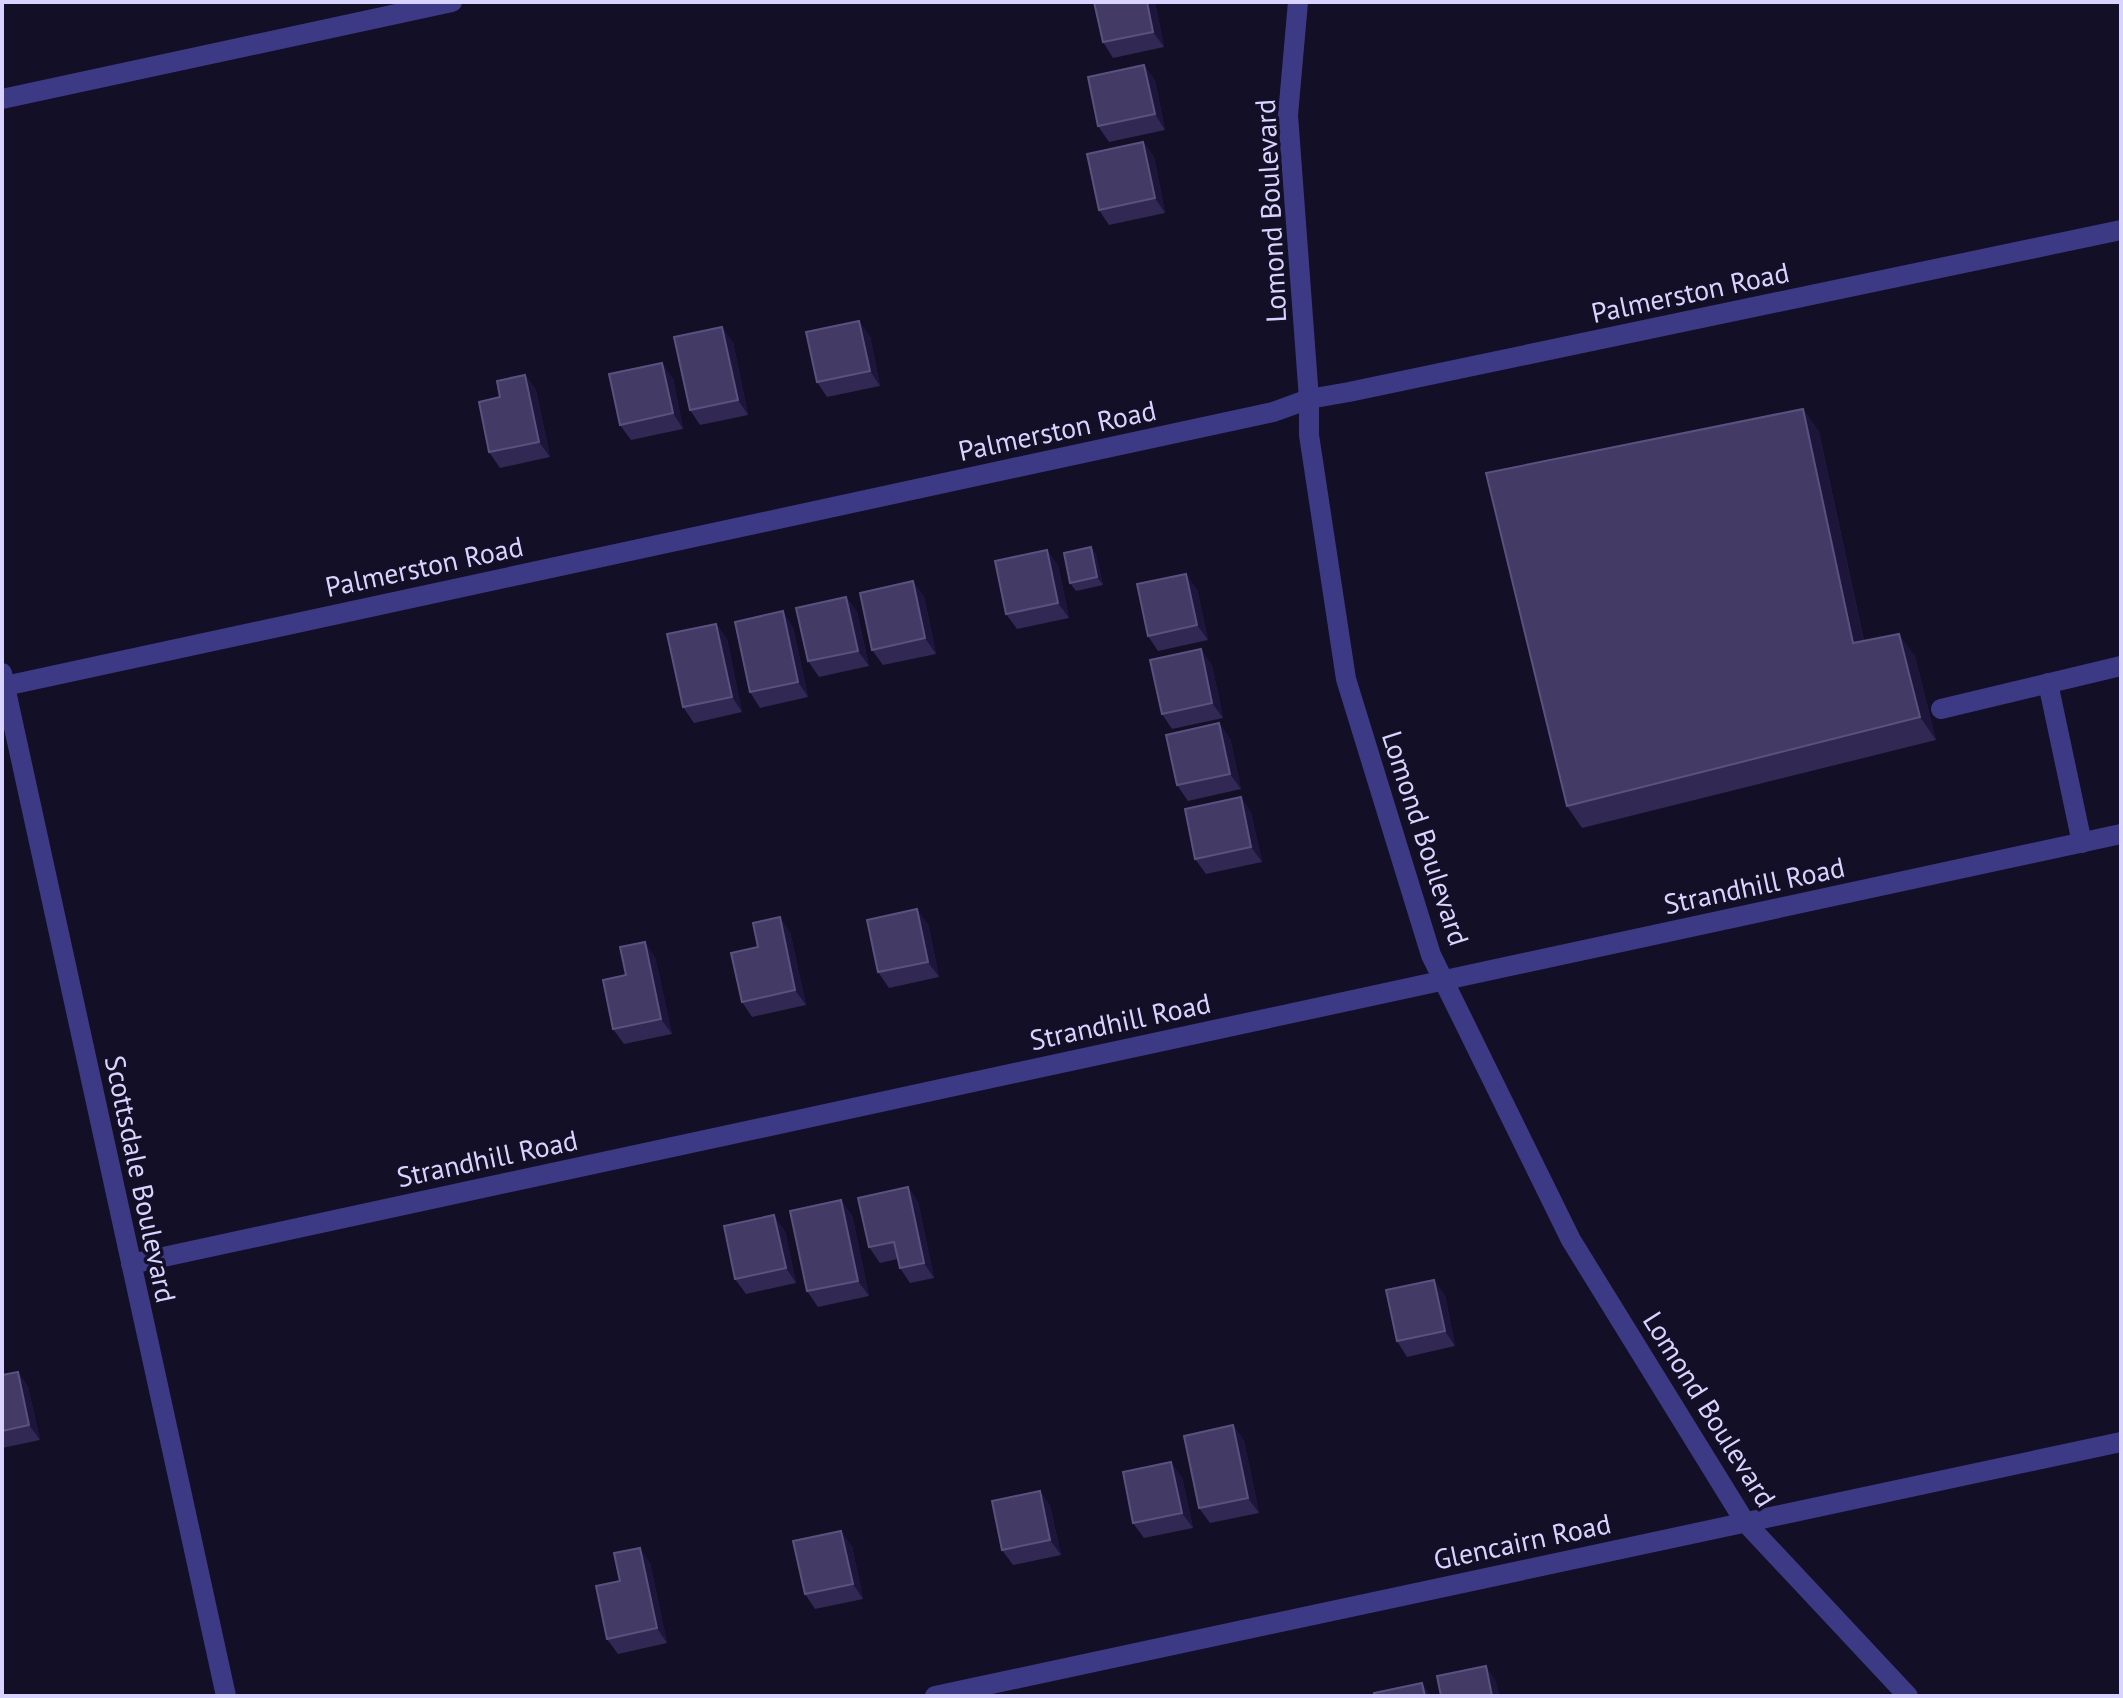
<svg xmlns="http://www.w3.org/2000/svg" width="2123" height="1698" viewBox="0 0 2123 1698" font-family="'PT Sans',sans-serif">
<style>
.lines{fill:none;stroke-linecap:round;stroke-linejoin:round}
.service{stroke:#3d3a85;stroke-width:20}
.minor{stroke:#3d3a85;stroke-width:20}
.wall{fill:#312854}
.shaded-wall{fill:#1d163a}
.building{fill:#433a66;stroke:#5a527e;stroke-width:2}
.labels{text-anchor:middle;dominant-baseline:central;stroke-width:7;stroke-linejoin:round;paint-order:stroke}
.street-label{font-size:28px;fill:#d9d4ff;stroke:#130f26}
</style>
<rect width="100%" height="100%" fill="#130f26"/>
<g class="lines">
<!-- service -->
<g class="service">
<polyline points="2048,683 2082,843"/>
<polyline points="1941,709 2121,666"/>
</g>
<!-- minor -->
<g class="minor">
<polyline points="1298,2 1288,115 1309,399 1309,435 1346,679 1431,955 1571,1240 1745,1522 1908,1696"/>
<polyline points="2,99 452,2"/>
<polyline points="2,673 226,1696"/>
<polyline points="5,686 1273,412 1309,399 1349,392 2121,230"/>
<polyline points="131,1264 2121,834"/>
<polyline points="935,1696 2121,1442"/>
</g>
</g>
<!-- wall -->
<g class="wall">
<polygon points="1094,2 1155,2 1164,47 1113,58 1103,42"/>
<polygon points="1144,65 1155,81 1165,130 1109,142 1098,126"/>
<polygon points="1143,142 1154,157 1165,213 1109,225 1099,210"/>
<polygon points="870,336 880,386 827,397 817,382"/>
<polygon points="733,342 748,415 700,425 690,410"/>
<polygon points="525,375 536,390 550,457 500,468 489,452 500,397"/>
<polygon points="673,378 683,429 631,440 620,425"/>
<polygon points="1803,409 1819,432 1864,641 1915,656 1936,740 1582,828 1567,806"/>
<polygon points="1091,547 1096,555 1103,585 1076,591 1070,583"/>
<polygon points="1058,565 1069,618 1017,629 1006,614"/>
<polygon points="1197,589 1208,640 1158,651 1148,636"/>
<polygon points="924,596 936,654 883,665 872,650"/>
<polygon points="846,597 857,612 869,666 819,677 808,661"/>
<polygon points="716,624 727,639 742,712 694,723 683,707"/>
<polygon points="793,627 808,697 760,708 750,692"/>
<polygon points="1212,665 1223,718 1172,729 1162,714"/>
<polygon points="1230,738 1241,789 1188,801 1177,785"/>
<polygon points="1241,797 1251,813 1262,862 1206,874 1195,859"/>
<polygon points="928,924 939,977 889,988 878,972"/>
<polygon points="790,932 806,1005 752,1017 742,1002 758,947"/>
<polygon points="655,957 672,1034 624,1044 613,1029 626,975"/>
<polygon points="908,1187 918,1202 934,1278 910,1283 900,1268 898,1259 880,1263 869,1247"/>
<polygon points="852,1215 869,1296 818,1307 807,1291"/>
<polygon points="785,1231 796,1283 746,1294 735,1279"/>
<polygon points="1445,1295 1455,1346 1407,1357 1397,1341"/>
<polygon points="18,1372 28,1387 40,1440 2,1448 2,1375"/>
<polygon points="1233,1425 1244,1441 1259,1513 1210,1523 1199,1508"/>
<polygon points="1182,1477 1193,1528 1144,1538 1133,1523"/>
<polygon points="1040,1491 1050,1506 1061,1555 1013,1565 1002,1550"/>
<polygon points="852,1546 863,1599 815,1609 805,1594"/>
<polygon points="650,1563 667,1643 618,1654 607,1639 620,1581"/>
</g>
<!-- shaded-wall -->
<g class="shaded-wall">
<polygon points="1147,2 1155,2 1164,47 1153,32"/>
<polygon points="1144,65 1155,81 1165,130 1155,114"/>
<polygon points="1143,142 1154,157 1165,213 1155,198"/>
<polygon points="859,321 870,336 880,386 870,371"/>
<polygon points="722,327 733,342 748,415 738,400"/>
<polygon points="662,363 673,378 683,429 673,413"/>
<polygon points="525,375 536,390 550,457 539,442"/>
<polygon points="1803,409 1819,432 1869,666 1853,643"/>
<polygon points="1091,547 1096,555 1103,585 1097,577"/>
<polygon points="1047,550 1058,565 1069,618 1058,603"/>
<polygon points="1186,574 1197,589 1208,640 1197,625"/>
<polygon points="913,581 924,596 936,654 925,638"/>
<polygon points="846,597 857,612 869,666 858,651"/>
<polygon points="783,611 793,627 808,697 798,682"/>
<polygon points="716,624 727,639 742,712 732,697"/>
<polygon points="1899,634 1915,656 1936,740 1920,717"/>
<polygon points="1201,649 1212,665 1223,718 1212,703"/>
<polygon points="1219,723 1230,738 1241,789 1230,774"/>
<polygon points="1241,797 1251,813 1262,862 1251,847"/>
<polygon points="917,909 928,924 939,977 928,962"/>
<polygon points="780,917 790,932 806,1005 795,990"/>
<polygon points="645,942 655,957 672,1034 661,1019"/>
<polygon points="908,1187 918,1202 934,1278 924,1263"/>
<polygon points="841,1200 852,1215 869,1296 858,1281"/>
<polygon points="774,1215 785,1231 796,1283 786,1268"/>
<polygon points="1434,1280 1445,1295 1455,1346 1445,1331"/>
<polygon points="18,1372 28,1387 40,1440 29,1425"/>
<polygon points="1233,1425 1244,1441 1259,1513 1248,1498"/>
<polygon points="1171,1462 1182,1477 1193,1528 1182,1513"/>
<polygon points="1040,1491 1050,1506 1061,1555 1050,1540"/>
<polygon points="841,1531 852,1546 863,1599 853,1584"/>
<polygon points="640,1548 650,1563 667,1643 657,1628"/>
<polygon points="1486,1666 1496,1681 1500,1696 1492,1696"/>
<polygon points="1422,1683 1431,1696 1425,1696"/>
</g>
<!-- building -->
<g class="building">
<polygon points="1094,2 1147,2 1153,32 1103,42"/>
<polygon points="1144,65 1155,114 1098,126 1088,77"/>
<polygon points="1143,142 1155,198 1099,210 1087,154"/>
<polygon points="859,321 870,371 817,382 806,332"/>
<polygon points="722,327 738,400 690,410 674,337"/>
<polygon points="662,363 673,413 620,425 609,374"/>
<polygon points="525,375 539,442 489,452 479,402 500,397 497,381"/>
<polygon points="1803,409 1853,643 1899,634 1920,717 1567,806 1486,473"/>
<polygon points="1091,547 1097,577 1070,583 1064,553"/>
<polygon points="1047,550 1058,603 1006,614 995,561"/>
<polygon points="1186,574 1197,625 1148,636 1137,584"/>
<polygon points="913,581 925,638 872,650 860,593"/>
<polygon points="846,597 858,651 808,661 796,608"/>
<polygon points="783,611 798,682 750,692 735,622"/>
<polygon points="716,624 732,697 683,707 667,634"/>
<polygon points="1201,649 1212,703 1162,714 1150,660"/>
<polygon points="1219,723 1230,774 1177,785 1166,735"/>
<polygon points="1241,797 1251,847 1195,859 1185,809"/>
<polygon points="917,909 928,962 878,972 867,920"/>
<polygon points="780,917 795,990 742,1002 731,953 758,947 753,923"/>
<polygon points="645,942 661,1019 613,1029 603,980 626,975 620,947"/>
<polygon points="908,1187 924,1263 900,1268 894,1242 869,1247 858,1198"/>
<polygon points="841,1200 858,1281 807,1291 790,1211"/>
<polygon points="774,1215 786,1268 735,1279 724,1226"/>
<polygon points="1434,1280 1445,1331 1397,1341 1386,1290"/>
<polygon points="18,1372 29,1425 2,1431 2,1375"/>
<polygon points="1233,1425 1248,1498 1199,1508 1184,1436"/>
<polygon points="1171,1462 1182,1513 1133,1523 1123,1472"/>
<polygon points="1040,1491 1050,1540 1002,1550 992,1501"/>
<polygon points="841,1531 853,1584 805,1594 793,1541"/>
<polygon points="640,1548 657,1628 607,1639 596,1586 620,1581 614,1553"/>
<polygon points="1486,1666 1492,1696 1441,1696 1437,1676"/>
<polygon points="1422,1683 1425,1696 1374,1696 1374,1693"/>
</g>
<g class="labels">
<!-- street labels -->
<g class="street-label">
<text transform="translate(1270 211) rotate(-93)">Lomond Boulevard</text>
<text transform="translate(1690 292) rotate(-12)">Palmerston Road</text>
<text transform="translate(1057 430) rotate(-12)">Palmerston Road</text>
<text transform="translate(424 566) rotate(-12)">Palmerston Road</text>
<text transform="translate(1426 838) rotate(72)">Lomond Boulevard</text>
<text transform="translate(1754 885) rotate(-12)">Strandhill Road</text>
<text transform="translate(1120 1021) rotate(-12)">Strandhill Road</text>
<text transform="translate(487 1158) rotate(-12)">Strandhill Road</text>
<text transform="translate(141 1179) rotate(78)">Scottsdale Boulevard</text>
<text transform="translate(1710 1409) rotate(58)">Lomond Boulevard</text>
<text transform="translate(1522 1541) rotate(-12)">Glencairn Road</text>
</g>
</g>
<!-- border -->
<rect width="2123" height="1698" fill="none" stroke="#d9d4ff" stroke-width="8"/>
</svg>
